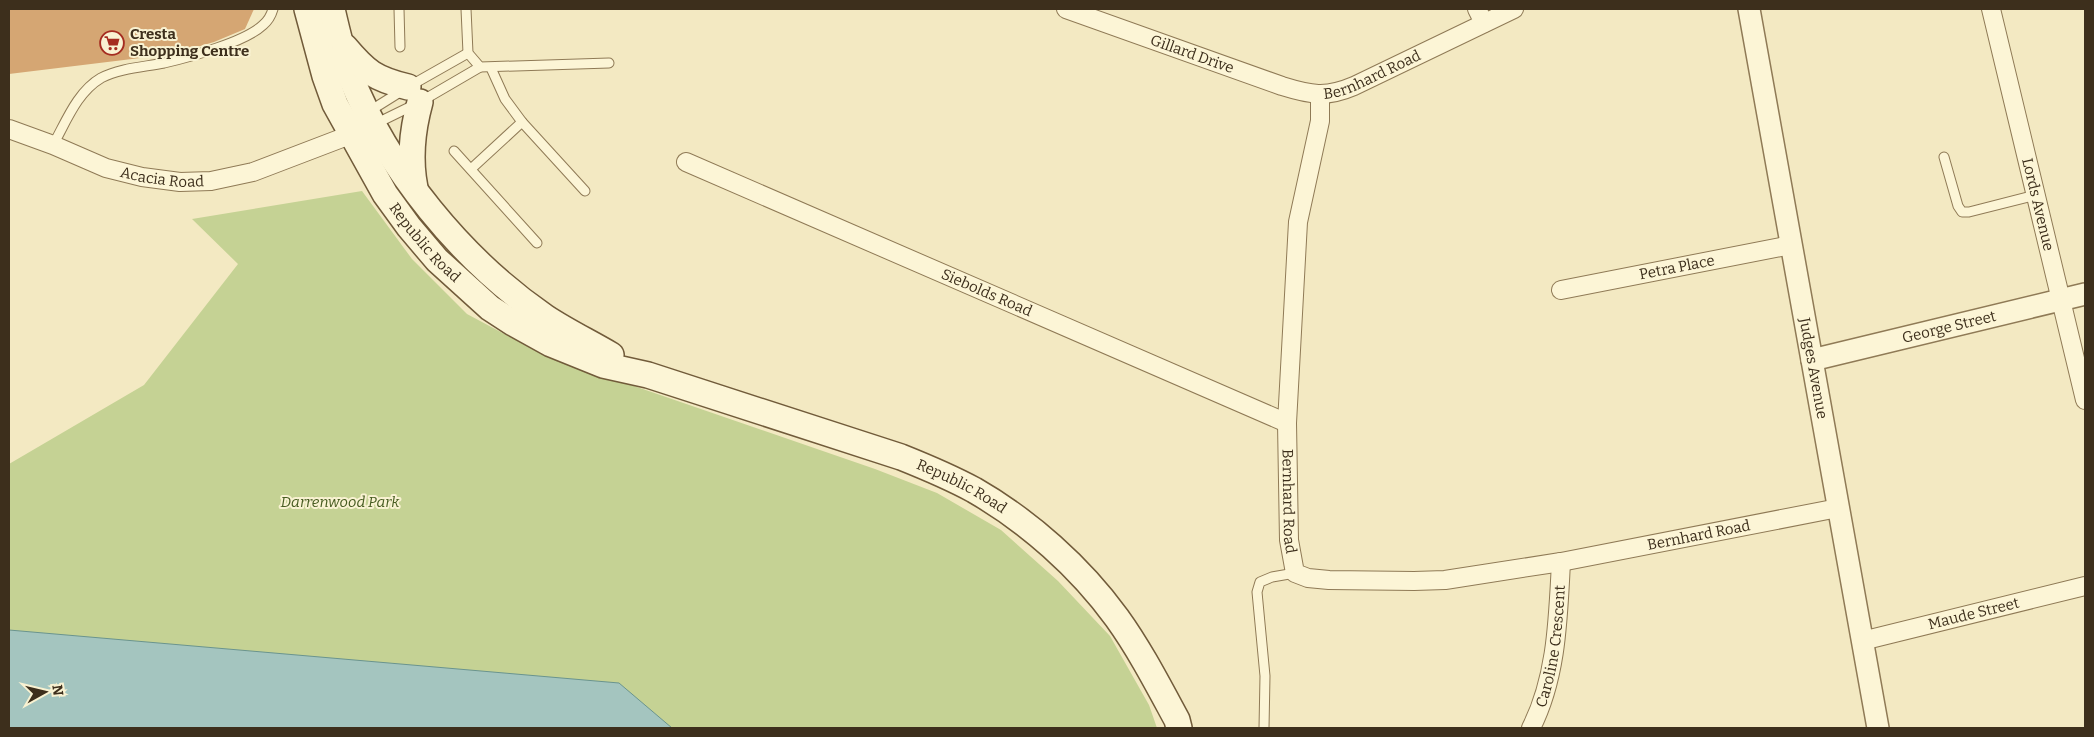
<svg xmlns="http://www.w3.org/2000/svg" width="2094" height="737" viewBox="0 0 2094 737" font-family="Bitter,serif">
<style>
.green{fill:#c5d294}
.water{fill:#a4c5bf;stroke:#6a948e}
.building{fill:#d5a673}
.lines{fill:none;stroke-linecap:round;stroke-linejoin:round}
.service-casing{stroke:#8f7a56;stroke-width:11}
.minor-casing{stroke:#8f7a56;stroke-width:20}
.tertiary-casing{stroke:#8f7a56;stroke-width:24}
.secondary-casing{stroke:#715b3a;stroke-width:28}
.service{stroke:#fcf5d6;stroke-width:9}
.minor{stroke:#fcf5d6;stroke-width:18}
.tertiary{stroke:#fcf5d6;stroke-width:21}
.secondary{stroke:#fcf5d6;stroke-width:25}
.labels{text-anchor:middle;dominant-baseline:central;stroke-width:4;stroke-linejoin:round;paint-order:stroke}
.poi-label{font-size:15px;font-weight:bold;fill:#3d2f1c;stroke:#f9f2d2;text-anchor:start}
.street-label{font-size:15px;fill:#3d2f1c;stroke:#f9f2d2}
.park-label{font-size:15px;font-style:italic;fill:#475c21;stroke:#f9f2d2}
</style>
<rect width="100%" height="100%" fill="#f3e9c2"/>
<!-- green -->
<polygon class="green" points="362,191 412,259 467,314 544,355 875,469 937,493 1001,530 1058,581 1110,636 1149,705 1157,728 9,728 9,464 144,385 238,264 192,219"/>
<!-- water -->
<polygon class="water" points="9,630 619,683 672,728 9,728"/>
<!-- building -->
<polygon class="building" points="9,9 254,9 245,29 214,42 173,54 9,74"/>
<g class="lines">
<!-- service casing -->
<g class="service-casing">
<g id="service">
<polyline points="399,9 400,47"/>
<polyline points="466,9 468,53 480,67 609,63"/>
<polyline points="491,68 505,99 522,122 585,191"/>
<polyline points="368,112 408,87 468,53"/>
<polyline points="375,124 420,102 480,67"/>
<path d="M53,145c13,-23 24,-53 48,-67 19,-10 43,-11 63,-15 26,-6 81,-21 99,-38 6,-5 8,-9 10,-16"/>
<polyline points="454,151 537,243"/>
<polyline points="1944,157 1958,206 1962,212 1969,212 2036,195"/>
<polyline points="471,169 522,122"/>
<polyline points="1264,728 1265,676 1257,592 1260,582 1272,577 1295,573"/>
</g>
</g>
<!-- minor casing -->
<g class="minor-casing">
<g id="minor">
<path id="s1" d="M1066,9l216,77c29,9 44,12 72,0l160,-77"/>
<polyline points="1477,9 1484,23"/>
<path id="s2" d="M1991,9l94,391"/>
<path id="s3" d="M1320,95v26l-22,101 -11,201 2,117 6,33 13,5 21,2 85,1 31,-1 116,-18 277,-54"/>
<path id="s4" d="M9,129l44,16 53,23 36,9 38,5 31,-1 42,-9 110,-42"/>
<path id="s5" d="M686,162l601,261"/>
<path id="s6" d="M1561,290l230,-45"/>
<path id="s7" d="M1862,641l223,-55"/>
<path id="s8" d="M1531,728c26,-51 27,-110 30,-166"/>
</g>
</g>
<!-- tertiary casing -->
<g class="tertiary-casing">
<g id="tertiary">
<path id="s9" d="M1749,9l129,719"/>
<path id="s10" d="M1812,360l273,-66"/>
</g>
</g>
<!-- secondary casing -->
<g class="secondary-casing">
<g id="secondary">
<path id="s11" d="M307,9l18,67 10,28 50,90 24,33 28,33 53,48 23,15 38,21 52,21 45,10 253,82c25,10 49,20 73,33 54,31 106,77 143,128 23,32 41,67 60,102l2,8"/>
<path d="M332,9c5,22 10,44 18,66 37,94 112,185 195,242 21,14 44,25 66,38"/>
<path d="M345,47c21,25 30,32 63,40"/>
<path d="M415,188c-6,-30 -3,-57 5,-86"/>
</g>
</g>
<!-- service -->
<use href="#service" class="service"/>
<!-- minor -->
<use href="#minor" class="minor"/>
<!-- tertiary -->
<use href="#tertiary" class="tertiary"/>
<!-- secondary -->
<use href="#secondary" class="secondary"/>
</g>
<!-- icons -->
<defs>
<g id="supermarket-ring" transform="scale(1.25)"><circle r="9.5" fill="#f9f2d2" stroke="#a52c20" stroke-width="1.5"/><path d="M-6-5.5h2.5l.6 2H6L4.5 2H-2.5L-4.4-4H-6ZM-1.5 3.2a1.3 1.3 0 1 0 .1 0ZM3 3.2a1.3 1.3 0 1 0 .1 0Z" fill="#a52c20"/></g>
</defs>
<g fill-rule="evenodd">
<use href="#supermarket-ring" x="112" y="43"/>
</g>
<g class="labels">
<!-- poi labels -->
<g class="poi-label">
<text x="130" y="34">Cresta<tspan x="130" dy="17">Shopping Centre</tspan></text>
</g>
<!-- street labels -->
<g class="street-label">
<text stroke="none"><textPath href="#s1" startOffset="134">Gillard Drive</textPath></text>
<text stroke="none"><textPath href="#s1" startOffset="324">Bernhard Road</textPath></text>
<text stroke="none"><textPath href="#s4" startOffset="162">Acacia Road</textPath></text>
<text stroke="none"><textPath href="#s2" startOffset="201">Lords Avenue</textPath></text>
<text stroke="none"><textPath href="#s11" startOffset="265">Republic Road</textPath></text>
<text stroke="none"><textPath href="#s6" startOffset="118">Petra Place</textPath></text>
<text stroke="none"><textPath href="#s5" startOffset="328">Siebolds Road</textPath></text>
<text stroke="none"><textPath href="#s10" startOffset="141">George Street</textPath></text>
<text stroke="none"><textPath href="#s9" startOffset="365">Judges Avenue</textPath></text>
<text stroke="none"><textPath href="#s11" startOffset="864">Republic Road</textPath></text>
<text stroke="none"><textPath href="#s3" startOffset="409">Bernhard Road</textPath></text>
<text stroke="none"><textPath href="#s3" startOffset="890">Bernhard Road</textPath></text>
<text stroke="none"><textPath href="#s7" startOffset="115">Maude Street</textPath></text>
<text stroke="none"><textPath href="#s8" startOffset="85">Caroline Crescent</textPath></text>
</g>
<!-- park labels -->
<g class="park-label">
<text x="340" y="502">Darrenwood Park</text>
</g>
</g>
<!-- border -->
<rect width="2094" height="737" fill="none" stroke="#3d2f1c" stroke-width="20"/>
<!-- north arrow -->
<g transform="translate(45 692) rotate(82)" stroke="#f9f2d2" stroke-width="4" paint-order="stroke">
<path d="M0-4L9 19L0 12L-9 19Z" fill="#3d2f1c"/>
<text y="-8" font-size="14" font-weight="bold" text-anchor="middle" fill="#3d2f1c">N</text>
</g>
</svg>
